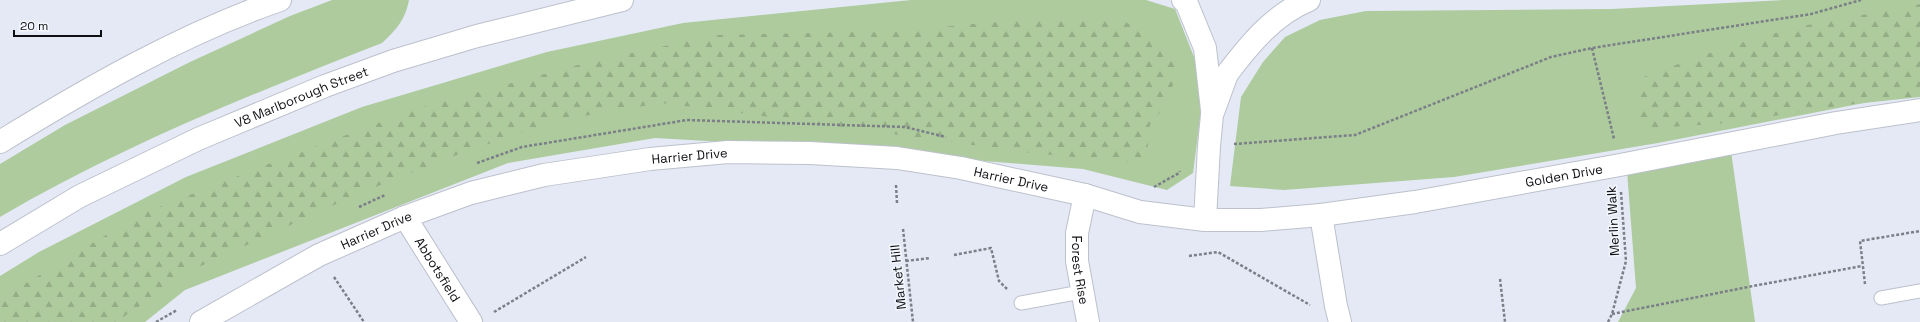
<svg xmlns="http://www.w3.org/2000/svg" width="1920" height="322" viewBox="0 0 1920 322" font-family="'Space Grotesk',sans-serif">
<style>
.green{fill:#adcb9d}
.forest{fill:url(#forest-firs)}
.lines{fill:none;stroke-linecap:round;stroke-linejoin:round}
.service-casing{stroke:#bcc1cc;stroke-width:15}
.minor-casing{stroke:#bcc1cc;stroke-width:24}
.tertiary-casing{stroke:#bcc1cc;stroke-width:24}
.secondary-casing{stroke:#bcc1cc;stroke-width:24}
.path{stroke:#7c7f87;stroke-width:2.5;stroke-dasharray:3 2;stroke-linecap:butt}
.service{stroke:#fff;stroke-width:13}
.minor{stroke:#fff;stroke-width:22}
.tertiary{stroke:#fff;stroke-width:22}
.secondary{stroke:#fff;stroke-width:22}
.labels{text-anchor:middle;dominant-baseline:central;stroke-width:3;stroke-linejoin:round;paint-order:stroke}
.street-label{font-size:13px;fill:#0e0f13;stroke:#f4f7fe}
</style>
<defs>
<pattern id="forest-firs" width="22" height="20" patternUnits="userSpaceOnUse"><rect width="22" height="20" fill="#adcb9d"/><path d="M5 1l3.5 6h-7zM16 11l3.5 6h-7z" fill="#94ad86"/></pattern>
</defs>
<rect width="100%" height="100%" fill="#e4e9f5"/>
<!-- green -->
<g class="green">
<path d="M332,0h77c-4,20 -12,29 -27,43 -130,51 -261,103 -382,174v-53l65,-39 125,-63 100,-46z"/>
<polygon points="911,0 1146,0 1175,9 1196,62 1202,104 1193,173 1167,190 1083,169 827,148 655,138 508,163 185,290 145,322 0,322 0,276 39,252 186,177 362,107 547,52 683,23"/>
<polygon points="1784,0 1920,0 1920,92 1658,143 1454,177 1284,190 1230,186 1241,97 1263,62 1285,37 1320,20 1366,11 1612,9"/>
<polygon points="1731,151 1755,322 1618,322 1636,288 1627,171"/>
</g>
<!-- forest -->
<g class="forest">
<path d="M1920,4v93l-75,8 -117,18 -89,6 -3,-49c52,-20 105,-39 159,-52 41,-10 84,-15 125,-24z"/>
<polygon points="1048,17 1121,19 1180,57 1169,101 1150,125 1146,164 1031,153 733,112 661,103 554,121 451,157 358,194 192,270 116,322 0,322 0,299 139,215 271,163 416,109 589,62 717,35 899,31"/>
</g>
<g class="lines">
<!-- service casing -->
<g class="service-casing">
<g id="service">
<polyline points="1881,298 1920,291"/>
<polyline points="1021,303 1081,292"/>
</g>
</g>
<!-- minor casing -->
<g class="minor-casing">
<g id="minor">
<path id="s1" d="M1085,195l-8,38v28l11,61"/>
<polyline points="1321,215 1336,306 1340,322"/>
<path id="s2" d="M405,217l66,105"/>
</g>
</g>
<!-- tertiary casing -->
<g class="tertiary-casing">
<g id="tertiary">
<polyline points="1183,0 1187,4 1205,48 1212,110"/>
<polyline points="1205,220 1209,146 1212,115 1227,74"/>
<path id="s3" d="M201,322l118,-67 86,-38 66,-24 73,-18 106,-16 78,-7 82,1 87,5 64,10 124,27 55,17 65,8h56l60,-5 94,-13 205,-37 216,-42 84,-13"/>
</g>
</g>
<!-- secondary casing -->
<g class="secondary-casing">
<g id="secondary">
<path d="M1227,74c22,-29 47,-60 82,-74"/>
<path d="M0,142c88,-54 182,-108 280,-142"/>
<path id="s4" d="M0,244l80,-48 118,-57 127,-53 68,-25 84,-25 145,-36"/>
</g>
</g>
<!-- path -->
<g class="path">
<polyline points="1592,48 1614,139"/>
<polyline points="1234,144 1355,135 1551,57 1592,48 1811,14 1861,0"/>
<polyline points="477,163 522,147 687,120 905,127 946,137"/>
<polyline points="896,185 897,203"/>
<polyline points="1154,187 1179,173 1180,171"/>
<polyline points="359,207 385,195"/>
<polyline points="903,229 913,322"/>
<polyline points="954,255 991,248 999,281 1007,289"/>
<polyline points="1189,256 1218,252 1310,305"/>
<polyline points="906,261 930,258"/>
<polyline points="334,277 364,322"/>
<polyline points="1500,279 1505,322"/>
<polyline points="1865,284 1860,241 1920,231"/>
<polyline points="494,312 586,257"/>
<polyline points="1612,314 1753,286 1862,266"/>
<polyline points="156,322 177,310"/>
<polyline points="1608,322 1612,314 1626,261 1621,192"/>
</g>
<!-- service -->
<use href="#service" class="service"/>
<!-- minor -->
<use href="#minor" class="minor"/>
<!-- tertiary -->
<use href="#tertiary" class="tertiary"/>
<!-- secondary -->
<use href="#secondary" class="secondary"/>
</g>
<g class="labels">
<!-- street labels -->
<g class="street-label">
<text stroke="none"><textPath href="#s4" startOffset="336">V8 Marlborough Street</textPath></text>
<text stroke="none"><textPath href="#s3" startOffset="522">Harrier Drive</textPath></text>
<text stroke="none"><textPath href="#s3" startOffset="1407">Golden Drive</textPath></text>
<text stroke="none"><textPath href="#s3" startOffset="846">Harrier Drive</textPath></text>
<text transform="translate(1613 221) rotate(-93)">Merlin Walk</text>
<text stroke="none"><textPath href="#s3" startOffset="198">Harrier Drive</textPath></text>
<text stroke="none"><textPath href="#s2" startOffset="62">Abbotsfield</textPath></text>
<text stroke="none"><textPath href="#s1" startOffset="76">Forest Rise</textPath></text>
<text transform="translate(898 277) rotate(-96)">Market Hill</text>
</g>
</g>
<!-- scale -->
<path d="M14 30v6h87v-6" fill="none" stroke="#0e0f13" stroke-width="2"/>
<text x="20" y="30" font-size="12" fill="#0e0f13" stroke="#f4f7fe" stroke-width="3" paint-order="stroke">20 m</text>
</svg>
